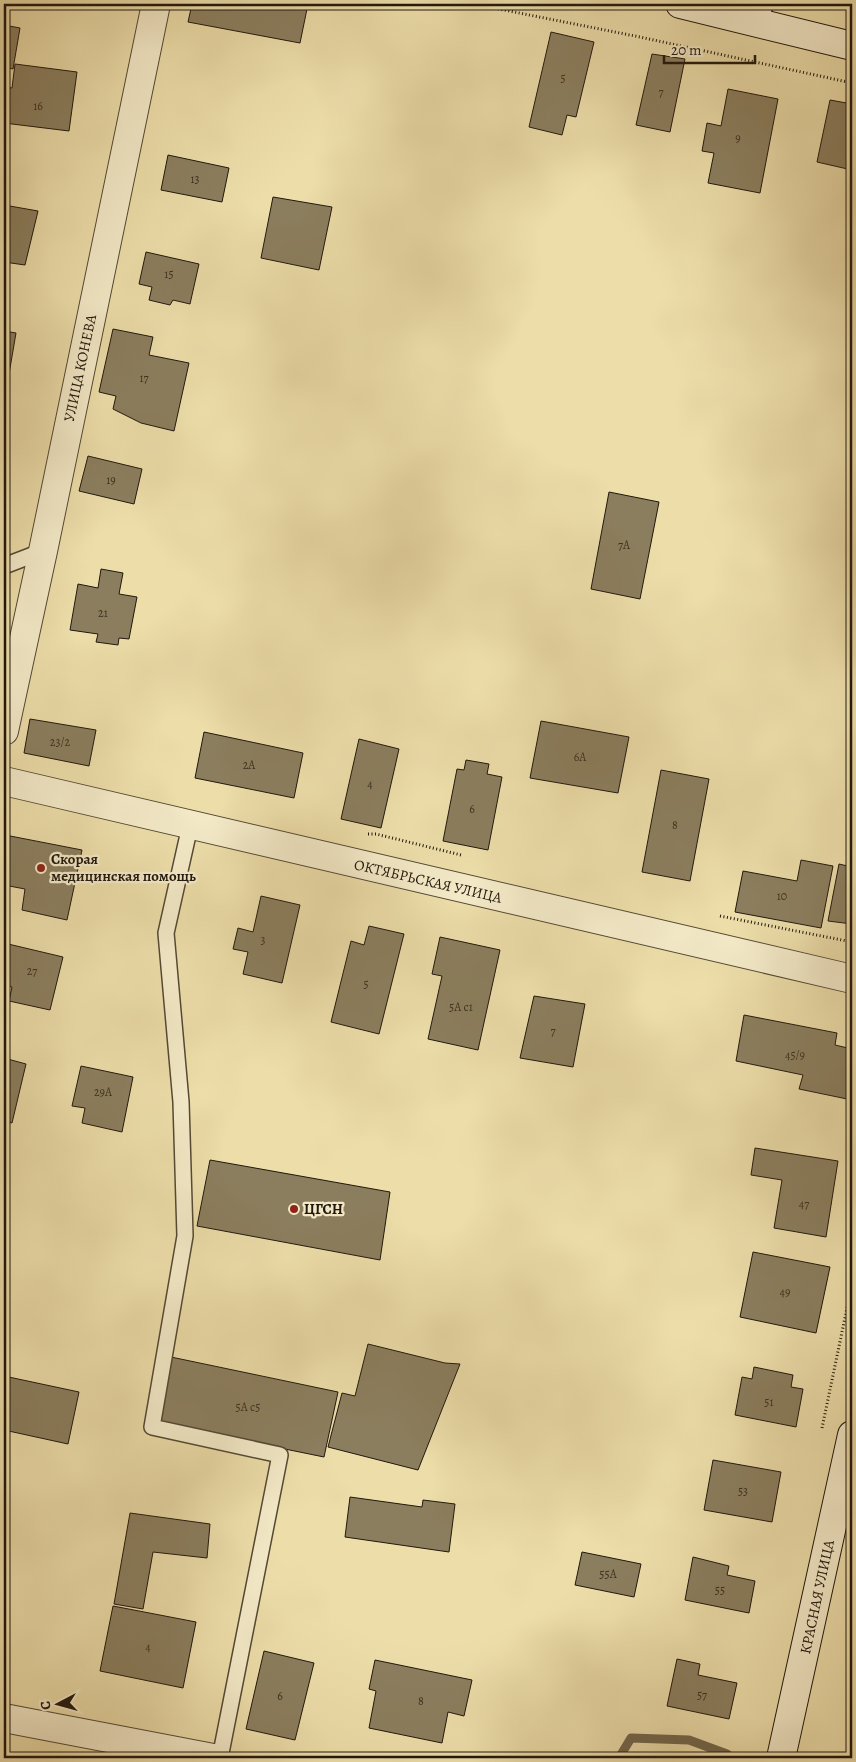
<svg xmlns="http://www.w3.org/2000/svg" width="856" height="1762" viewBox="0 0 856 1762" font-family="Alegreya,serif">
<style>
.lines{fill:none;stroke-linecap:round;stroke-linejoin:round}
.stream{stroke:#71664b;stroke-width:9}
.building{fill:#8b7e5e;stroke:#21180d}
.lane-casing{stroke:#544934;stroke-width:18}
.street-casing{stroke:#544934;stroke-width:30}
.secondary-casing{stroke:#21180d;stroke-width:30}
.path{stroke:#21180d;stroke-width:3;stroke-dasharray:1 2.5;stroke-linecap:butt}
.lane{stroke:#f3e9c7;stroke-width:15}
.street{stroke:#f3e9c7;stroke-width:28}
.secondary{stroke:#f3e9c7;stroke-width:28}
.poi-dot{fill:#8f2418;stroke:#f3e9c7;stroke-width:2}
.labels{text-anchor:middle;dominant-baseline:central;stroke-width:4.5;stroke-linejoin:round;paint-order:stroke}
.number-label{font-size:12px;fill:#3c3221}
.street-label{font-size:15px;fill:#21180d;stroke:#f3e9c7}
.poi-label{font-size:15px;font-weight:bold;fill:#21180d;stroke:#f3e9c7;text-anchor:start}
</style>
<rect width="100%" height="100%" fill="#ecdda9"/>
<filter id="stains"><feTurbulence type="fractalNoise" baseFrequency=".004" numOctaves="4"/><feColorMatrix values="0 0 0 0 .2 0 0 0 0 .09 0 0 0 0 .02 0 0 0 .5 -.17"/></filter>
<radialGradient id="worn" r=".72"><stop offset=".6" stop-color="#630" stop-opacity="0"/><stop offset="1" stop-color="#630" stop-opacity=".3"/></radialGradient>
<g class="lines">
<!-- stream -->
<polyline class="stream" points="619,1758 631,1738 689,1740 727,1754 732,1758"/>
</g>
<!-- building -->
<g class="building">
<polygon points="192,4 308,4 300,43 188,22"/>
<polygon points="4,25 20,28 13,69 4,67"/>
<polygon points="551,32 594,42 576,117 567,115 562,135 529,127"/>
<polygon points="652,54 685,59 670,132 636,125"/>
<polygon points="15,64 77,72 69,131 4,123 4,87 12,88"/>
<polygon points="728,89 778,99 760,193 708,183 714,153 702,151 707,123 721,126"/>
<polygon points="830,100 852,104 852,170 817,162"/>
<polygon points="168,155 229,168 222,202 161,190"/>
<polygon points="273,197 332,207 319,270 261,258"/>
<polygon points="4,205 38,211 25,265 4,262"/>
<polygon points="146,252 199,264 190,304 173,300 170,305 149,300 152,287 139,284"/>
<polygon points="113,329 153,337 149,355 189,363 174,431 141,423 113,409 116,396 99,392"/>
<polygon points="4,331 16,333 9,374 4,373"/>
<polygon points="88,456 142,469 134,504 79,491"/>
<polygon points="609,492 659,502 640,599 591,589"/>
<polygon points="101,569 123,573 119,594 137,597 129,639 119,638 118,645 96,642 98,634 70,630 78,584 98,588"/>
<polygon points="30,719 96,730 89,766 24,753"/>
<polygon points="541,721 629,737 618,793 530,778"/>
<polygon points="204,732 303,753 294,798 195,778"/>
<polygon points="359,739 399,749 381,828 341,819"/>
<polygon points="466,760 489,764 487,774 502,777 488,850 443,841 457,769 464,770"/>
<polygon points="661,770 709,779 690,881 642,872"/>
<polygon points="5,835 82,850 67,920 22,910 25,889 4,885"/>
<polygon points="801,860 833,866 821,928 735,912 743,871 797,881"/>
<polygon points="839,864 852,867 852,924 828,921"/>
<polygon points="261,896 300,905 282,983 243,974 248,952 233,949 238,928 253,932"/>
<polygon points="369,926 404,934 379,1034 331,1022 351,941 364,945"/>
<polygon points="440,937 500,950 478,1050 428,1039 442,976 432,974"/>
<polygon points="4,943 63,957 50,1010 9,1001 12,987 4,985"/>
<polygon points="534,996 585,1004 573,1067 520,1058"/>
<polygon points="744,1015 837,1033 835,1045 852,1049 852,1100 799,1089 803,1075 736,1061"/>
<polygon points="4,1058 26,1064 12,1123 4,1121"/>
<polygon points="81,1066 133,1077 122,1132 82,1123 85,1108 72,1106"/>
<polygon points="755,1148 838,1161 826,1237 774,1228 782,1180 751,1175"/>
<polygon points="210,1160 390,1192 380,1260 197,1226"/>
<polygon points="753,1252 830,1267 816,1333 740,1317"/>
<polygon points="368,1344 445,1363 460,1364 418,1470 328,1447 342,1393 355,1396"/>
<polygon points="171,1357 338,1392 324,1457 158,1423"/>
<polygon points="754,1367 793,1375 791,1387 803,1389 796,1427 735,1415 742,1377 752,1379"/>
<polygon points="4,1376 79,1392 68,1444 4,1430"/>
<polygon points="713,1460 781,1472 772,1522 704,1510"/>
<polygon points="350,1497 422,1507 423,1500 455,1504 449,1552 345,1537"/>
<polygon points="130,1513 210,1524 207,1558 153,1552 143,1609 114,1604"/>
<polygon points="582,1552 641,1564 634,1597 575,1585"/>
<polygon points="693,1557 729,1566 727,1575 755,1581 749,1613 685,1600"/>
<polygon points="113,1606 196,1622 183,1688 100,1671"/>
<polygon points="4,1630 7,1631 4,1648"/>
<polygon points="264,1651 314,1663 295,1740 246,1729"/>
<polygon points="677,1659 700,1664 698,1675 737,1683 729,1719 667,1706"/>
<polygon points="375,1660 472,1680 464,1716 448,1712 442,1743 369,1728 376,1691 369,1689"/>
</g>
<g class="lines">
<!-- lane casing -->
<g class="lane-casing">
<g id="lane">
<polyline points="761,23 765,4"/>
<polyline points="4,566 43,551"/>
<polyline points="190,826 166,933 181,1102 185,1236 152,1427 280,1455 220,1758"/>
</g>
</g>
<!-- street casing -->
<g class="street-casing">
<g id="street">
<polyline points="4,731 43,551 156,4"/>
<polyline points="4,781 852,979"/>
<polyline points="4,1718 213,1758"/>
</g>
</g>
<!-- secondary casing -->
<g class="secondary-casing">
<g id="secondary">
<polyline points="680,4 852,46"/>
<polyline points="781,1758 852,1435"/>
</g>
</g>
<!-- path -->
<g class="path">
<polyline points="474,4 640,37 852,83"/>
<polyline points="368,834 376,834 461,855"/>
<polyline points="720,916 852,942"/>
<polyline points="822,1428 852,1284"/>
</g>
<!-- lane -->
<use href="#lane" class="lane"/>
<!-- street -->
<use href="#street" class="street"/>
<!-- secondary -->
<use href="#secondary" class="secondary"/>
</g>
<!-- markers -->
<g class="poi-dot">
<circle cx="41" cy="868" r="5"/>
<circle cx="294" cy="1209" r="5"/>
</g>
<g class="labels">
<!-- number labels -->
<g class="number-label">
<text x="563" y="78">5</text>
<text x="661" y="92">7</text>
<text x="38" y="106">16</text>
<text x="738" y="138">9</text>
<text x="195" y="179">13</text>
<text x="169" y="274">15</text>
<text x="144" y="378">17</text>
<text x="111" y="480">19</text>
<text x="624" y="545">7А</text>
<text x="103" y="613">21</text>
<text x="60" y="742">23/2</text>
<text x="580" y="757">6А</text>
<text x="249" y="765">2А</text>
<text x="370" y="784">4</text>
<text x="472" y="809">6</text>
<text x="675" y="825">8</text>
<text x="782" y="896">10</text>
<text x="263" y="940">3</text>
<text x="32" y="971">27</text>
<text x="366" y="984">5</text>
<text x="461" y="1007">5А с1</text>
<text x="553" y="1031">7</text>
<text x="795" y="1055">45/9</text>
<text x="103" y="1092">29А</text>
<text x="804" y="1204">47</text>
<text x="785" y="1292">49</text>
<text x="769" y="1402">51</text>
<text x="248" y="1407">5А с5</text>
<text x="743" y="1491">53</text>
<text x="608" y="1574">55А</text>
<text x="720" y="1590">55</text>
<text x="148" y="1647">4</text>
<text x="702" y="1695">57</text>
<text x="280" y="1696">6</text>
<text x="421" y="1701">8</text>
</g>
<!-- street labels -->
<g class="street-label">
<text transform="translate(80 368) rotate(-78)">УЛИЦА КОНЕВА</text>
<text transform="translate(428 881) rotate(13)">ОКТЯБРЬСКАЯ УЛИЦА</text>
<text transform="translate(817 1597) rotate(-78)">КРАСНАЯ УЛИЦА</text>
</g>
<!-- poi labels -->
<g class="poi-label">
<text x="51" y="859">Скорая<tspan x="51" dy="17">медицинская помощь</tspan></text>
<text x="304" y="1209">ЦГСН</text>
</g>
</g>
<!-- margin -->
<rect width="856" height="1762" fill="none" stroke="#ecdda9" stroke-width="20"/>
<rect x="5" y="5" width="846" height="1752" fill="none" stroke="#21180d" stroke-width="2.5"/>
<rect x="10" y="10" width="836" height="1742" fill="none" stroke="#21180d"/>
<!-- north arrow -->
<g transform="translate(58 1704) rotate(264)" stroke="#f3e9c7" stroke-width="4" paint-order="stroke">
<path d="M0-4L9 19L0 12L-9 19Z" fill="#21180d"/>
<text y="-8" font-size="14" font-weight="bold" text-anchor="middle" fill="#21180d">С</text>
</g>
<!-- scale -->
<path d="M664 55v8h91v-8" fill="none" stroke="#21180d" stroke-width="2.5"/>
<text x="671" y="55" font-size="15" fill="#21180d" stroke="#f3e9c7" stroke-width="4" paint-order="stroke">20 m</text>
<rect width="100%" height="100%" filter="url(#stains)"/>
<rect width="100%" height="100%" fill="url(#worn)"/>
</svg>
